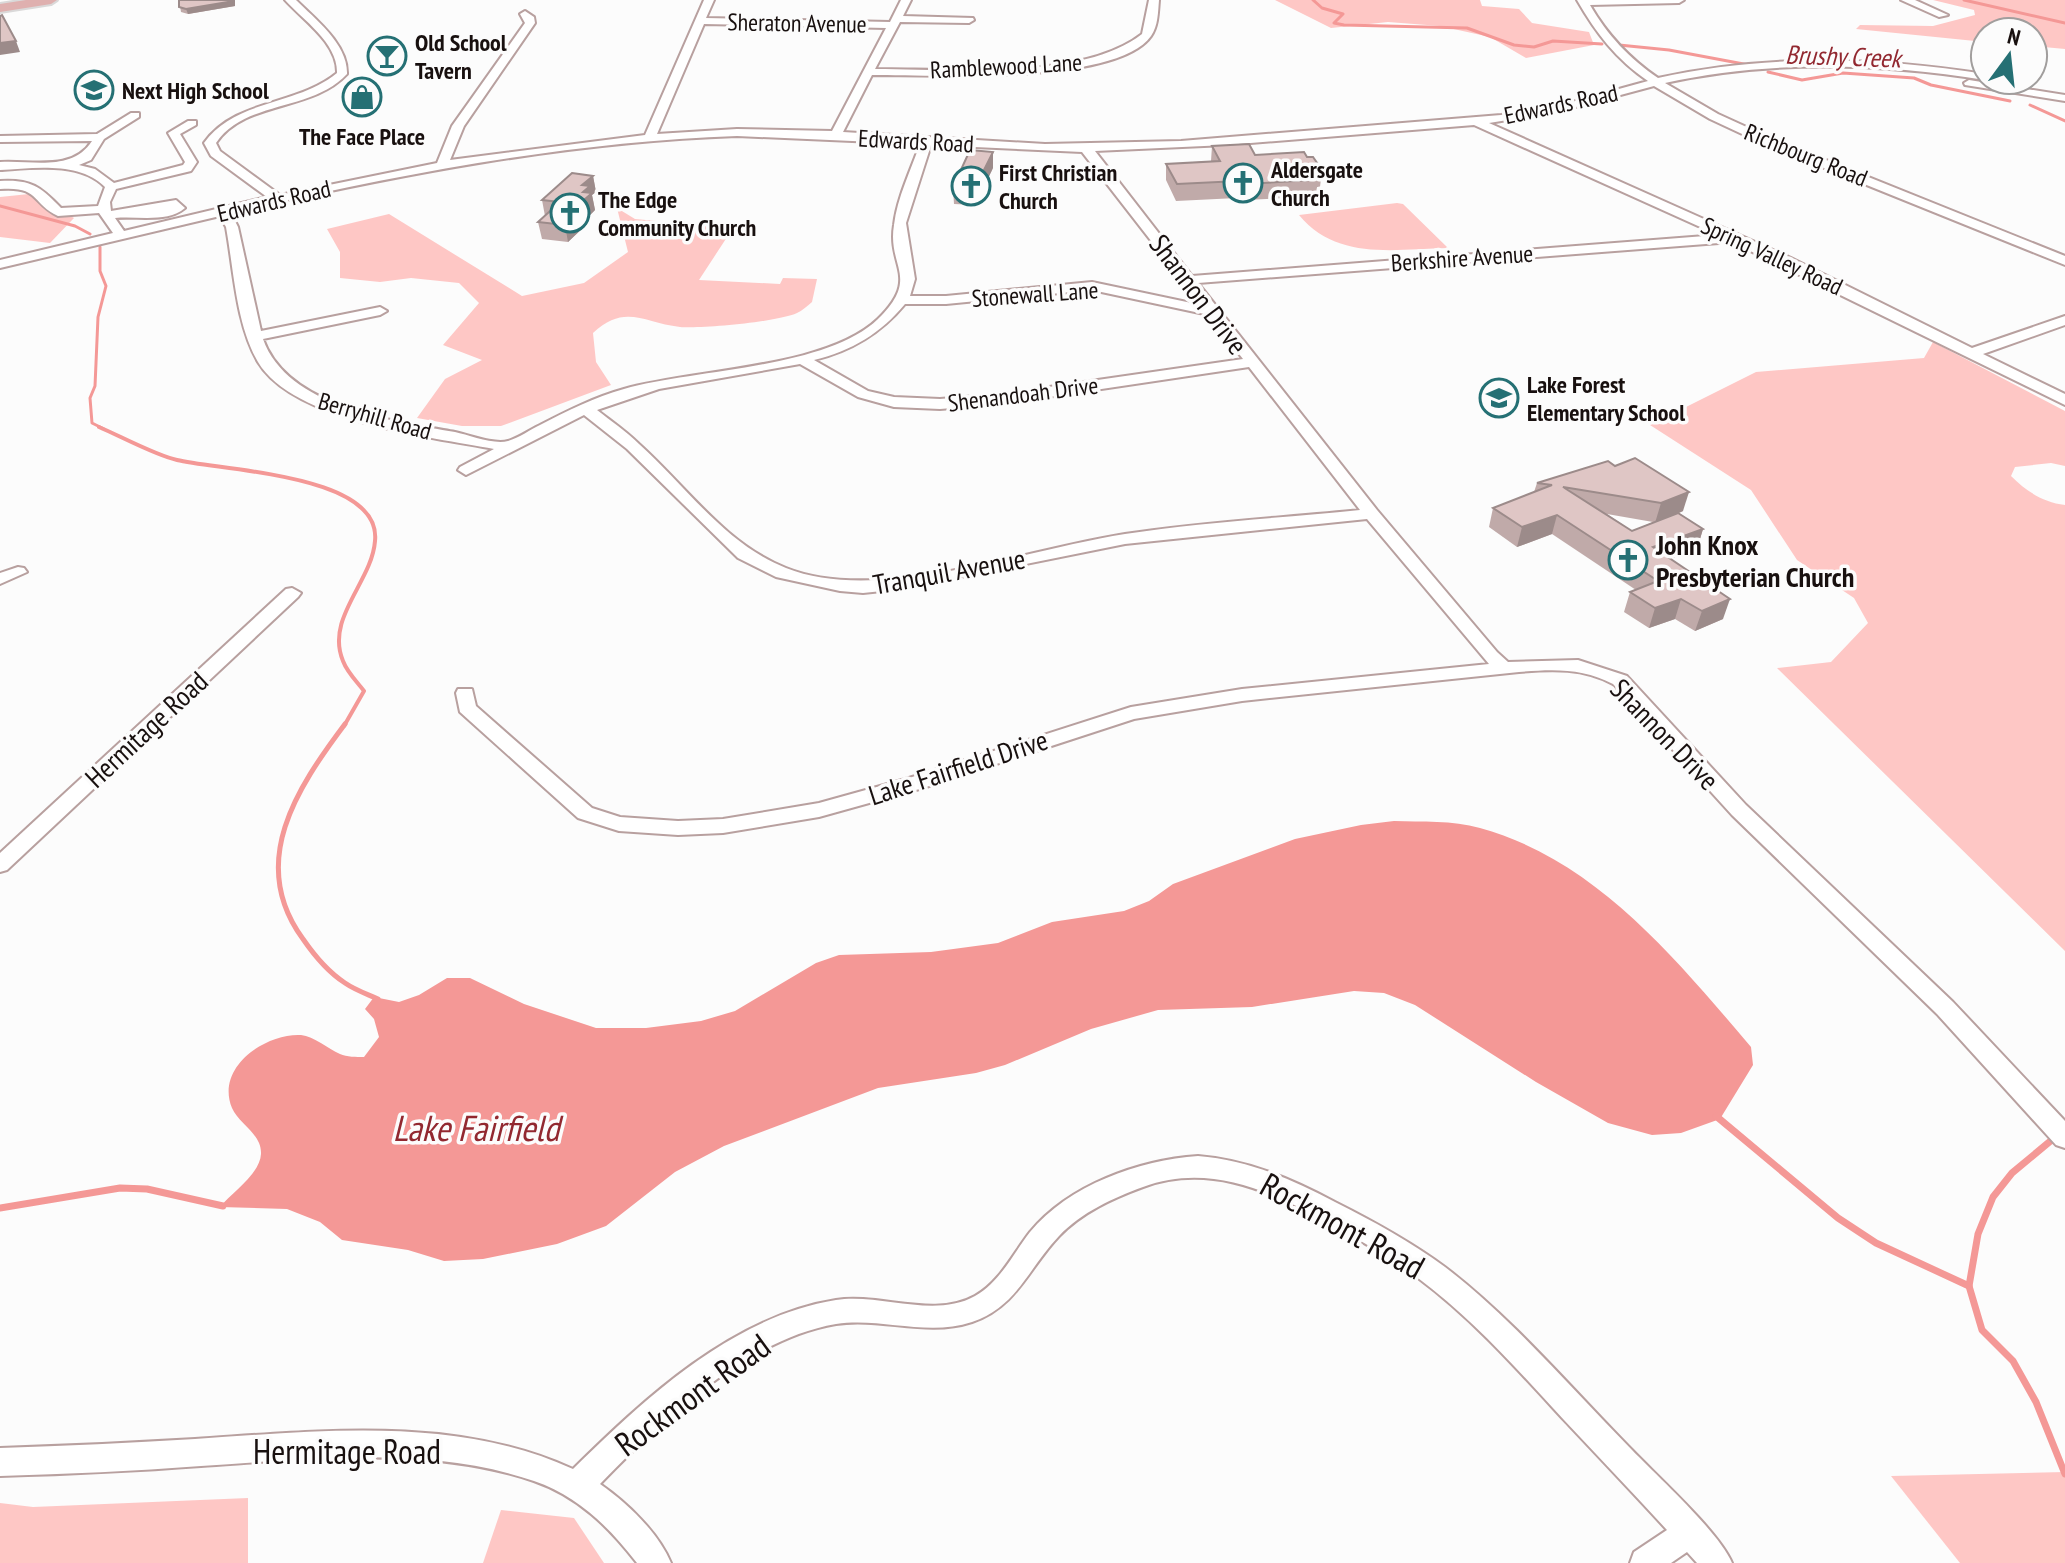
<svg xmlns="http://www.w3.org/2000/svg" width="2065" height="1563" viewBox="0 0 2065 1563" font-family="'PT Sans Narrow',sans-serif">
<style>
.green{fill:#fec7c5}
.water{fill:#f49896}
.lines{fill:none;stroke-linecap:round;stroke-linejoin:round}
.stream-far3{stroke:#f49896;stroke-width:3}
.stream-far2{stroke:#f49896;stroke-width:4}
.stream-far1{stroke:#f49896;stroke-width:5}
.stream{stroke:#f49896;stroke-width:7}
.minor-casing{stroke:#b8a09f;stroke-width:4}
.major-casing{stroke:#dad9d9;stroke-width:4}
.minor{fill:#fff;fill-rule:evenodd}
.major{fill:#dfb0af;fill-rule:evenodd}
.wall{fill:#c0aaa9;fill-rule:evenodd}
.shaded-wall{fill:#9c8b8a}
.building{fill:#dfc6c5;stroke:#9c8b8a;stroke-width:2}
.labels{text-anchor:middle;dominant-baseline:central;stroke-width:7;stroke-linejoin:round;paint-order:stroke}
.far-street-label{font-size:24px;fill:#18100f;stroke:#fcfcfc}
.far-poi-label{font-size:24px;font-weight:bold;fill:#18100f;stroke:#fcfcfc;text-anchor:start}
.far-water-label{font-size:26px;font-style:italic;fill:#922830;stroke:#fcfcfc}
.street-label{font-size:28px;fill:#18100f;stroke:#fcfcfc}
.poi-label{font-size:28px;font-weight:bold;fill:#18100f;stroke:#fcfcfc;text-anchor:start}
.near-street-label{font-size:34px;fill:#18100f;stroke:#fcfcfc}
.near-water-label{font-size:36px;font-style:italic;fill:#922830;stroke:#fcfcfc}
</style>
<rect width="100%" height="100%" fill="#fcfcfc"/>
<!-- green -->
<g class="green">
<polygon points="1275,0 1480,0 1482,6 1519,9 1532,23 1589,32 1594,45 1526,58 1490,37 1440,26 1388,22 1331,28"/>
<polygon points="1933,0 2065,0 2065,49 2033,46 2033,32 1985,32 1985,42 1856,29 1860,25 1933,26 1975,15 1974,10"/>
<polygon points="29,194 74,218 50,243 0,237 0,197"/>
<path d="M1397,203l6,1 45,44c-54,1 -111,13 -149,-33z"/>
<path d="M617,208l18,11 98,9 -34,52 81,4 3,-6 34,1 -5,23c-5,4 -10,9 -15,11 -20,9 -95,16 -117,14 -36,-4 -55,-24 -87,6l3,29 15,23 -110,41h-39l-45,-8 28,-39 37,-19 -39,-15 36,-42 -20,-20 -48,-5 -31,4 -40,-4v-26l-13,-23 62,-15 133,82 62,-13 44,-31z"/>
<path d="M1933,342l132,69v55l-14,-3 -36,4 -4,9c16,16 32,26 54,29v446l-288,-283 54,-6 37,-39 -14,-25 -57,-38 -46,-70 -101,-65 106,-53 168,-14z"/>
<polygon points="2065,1472 2065,1563 1960,1563 1891,1476"/>
<polygon points="248,1498 248,1563 0,1563 0,1503 33,1507"/>
<polygon points="501,1510 574,1518 604,1563 483,1563"/>
</g>
<!-- water -->
<path class="water" d="M1394,821c28,1 58,-1 86,7 116,32 196,131 271,219l2,18 -33,54 -39,14 -29,2 -44,-12 -72,-41 -121,-77 -31,-12 -30,-2 -102,16 -94,3 -67,19 -86,36 -29,8 -98,15 -154,58 -49,26 -69,54 -49,18 -74,15 -39,2 -36,-11 -66,-10 -22,-18 -33,-13 -67,-2c12,-15 40,-33 41,-53 1,-20 -22,-30 -29,-46 -17,-41 34,-75 69,-73 13,1 27,14 39,19 7,3 16,3 24,3l15,-20 -5,-18 -9,-10 9,-12 25,5 20,-7 28,-17h23l54,26 72,24h50l55,-7 34,-10 81,-48 23,-8 92,-3 67,-9 54,-21 72,-11 25,-10 24,-17 122,-45 66,-14z"/>
<g class="lines">
<!-- stream-far3 -->
<g class="stream-far3">
<polyline points="1313,0 1322,8 1343,14 1334,23 1344,25 1467,28 1514,45 1534,47 1553,41 1602,44"/>
<polyline points="1964,0 2065,23"/>
<polyline points="1619,45 1669,50 1749,65"/>
<polyline points="1768,72 1802,80 1843,73 1914,78 1931,85 2010,101"/>
<polyline points="2030,105 2065,121"/>
<polyline points="0,206 75,226 90,234"/>
<polyline points="100,247 100,271 106,286 98,317 95,386 90,398 92,423 104,429"/>
</g>
<!-- stream-far2 -->
<path class="stream-far2" d="M99,427c21,9 58,29 78,33 46,11 205,14 198,81 -3,41 -50,77 -32,120 4,11 14,21 21,30l-20,35"/>
<!-- stream-far1 -->
<path class="stream-far1" d="M345,724c-48,64 -98,139 -42,215 11,16 25,33 42,44 10,7 22,11 33,16"/>
<!-- stream -->
<g class="stream">
<polyline points="1716,1116 1838,1218 1876,1243 1969,1286"/>
<polyline points="2065,1129 2012,1173 1993,1197 1978,1234 1969,1286 1982,1330 2013,1361 2036,1402 2065,1474"/>
<polyline points="0,1208 120,1188 147,1189 223,1206"/>
</g>
<!-- minor casing -->
<g class="minor-casing">
<g id="minor">
<path d="M285,0h11c19,19 52,44 51,74 -35,38 -102,26 -131,69l4,8 60,44 157,-32 15,-37 73,-103 -5,-9 5,-3 9,6 1,6 -71,103 -14,34 195,-25 59,-135h10l-8,18 184,4 11,-22h10l-8,16 70,2 1,2 -5,3 -69,-1 -25,47c75,0 207,12 267,-35l7,-34h10c-1,12 -1,26 -8,36 -34,49 -221,39 -279,39l-29,57 202,12 136,-3 320,-26 56,-9 91,-25c-32,-22 -52,-48 -71,-81h107l-5,3 -89,2c18,31 39,53 68,73 107,-24 219,-21 327,-4v6c-105,-17 -215,-20 -320,3l53,31 46,21 301,121v9l-310,-125 -45,-21 -56,-33 -97,26 -68,11 302,135 181,90 93,-32v9l-82,29 82,40v11l-333,-163 -534,41 179,227 120,142 11,10 70,-2 49,16 119,129 207,197 112,119v27l-9,-3 -119,-131 -205,-199 -119,-131c-30,-16 -60,-15 -94,-12l-277,29 -108,18 -211,69 -104,29 -96,16 -45,2 -59,-4 -41,-13 -118,-106 -4,-19 2,-4h14l4,17 116,102 28,9 58,4 45,-2 96,-16 90,-25 222,-71 111,-18 247,-25 -122,-145 -242,25 -224,45 -38,4 -23,-2 -64,-14 -38,-19 -111,-109 -43,-34 -118,60 -8,-5 2,-3 34,-18c-63,-12 -201,-28 -236,-87 -22,-38 -24,-91 -32,-135l-6,-11 -220,52v-8l113,-27 -14,-20 -41,3c-27,-13 -18,-30 -58,-27v-8c31,-2 41,6 61,27l37,-2 7,-19c-25,-26 -72,-19 -105,-17v-8c33,-2 72,10 92,-21l-92,1v-6l97,-2 34,-21h8v4l-35,22 -13,21 -12,5 16,4 19,14 69,-18 2,-3 -17,-29 20,-12h8v4l-16,9 17,28 -6,9 -75,18 -6,13 1,9 65,-11 9,8c-18,15 -46,8 -70,10l9,13 143,-34 -56,-41 -7,-13c31,-44 93,-37 133,-70 1,-30 -34,-53 -52,-73zM704,24l182,4 -54,103 -95,-2 -80,5zM1474,125l244,110 -526,41 -97,-125 131,-6zM737,136l183,8c-9,26 -23,54 -26,81 -7,42 27,52 -16,94 -52,50 -185,50 -254,70 -29,8 -57,22 -84,36 -9,4 -21,13 -32,16 -14,4 -39,-6 -53,-9 -63,-11 -168,-25 -192,-93l117,-24 7,-4 -7,-4 -119,24 -23,-104 -7,-14c165,-38 335,-71 506,-77zM931,145l151,7 119,153 -109,-23 -146,14h-36l5,-17 -9,-56zM1092,290l117,25 34,44 -242,35 -61,5 -46,-2 -26,-6 -54,-31c38,-9 67,-27 91,-56h41zM800,364l58,33 36,10 46,2 61,-5 248,-37 111,143c-78,8 -158,12 -235,24 -98,15 -247,71 -339,34 -61,-24 -100,-82 -147,-124 -13,-13 -28,-23 -42,-34l62,-21z"/>
<polygon points="1901,0 1915,0 1948,15 1939,17"/>
<polygon points="1969,80 2065,95 2065,101 1965,85 1964,83"/>
<polygon points="18,567 24,568 27,572 0,584 0,573"/>
<polygon points="292,588 301,593 298,597 7,870 0,872 0,853 286,589"/>
<path d="M1198,1156c50,4 94,23 137,46 38,19 76,40 110,65 69,53 126,121 187,183 25,26 87,82 100,113h-35l-10,-11 -16,11h-41l4,-11 33,-22c-34,-37 -69,-74 -103,-110 -46,-50 -91,-101 -146,-142 -31,-23 -66,-42 -100,-61 -55,-29 -113,-53 -175,-30 -30,11 -61,25 -84,49 -30,31 -42,71 -87,86 -45,15 -91,-5 -136,2 -89,15 -176,98 -236,160 27,19 58,48 71,79h-34c-28,-36 -59,-67 -103,-82 -105,-36 -225,-22 -333,-15 -67,5 -134,8 -201,10v-28c65,-2 130,-5 195,-9 125,-8 260,-24 378,30 71,-70 160,-153 263,-169 44,-7 98,19 139,-4 25,-14 38,-42 55,-64 39,-47 109,-72 168,-76z"/>
</g>
</g>
<!-- major casing -->
<g class="major-casing">
<polygon id="major" points="26,0 57,0 51,4 0,12 0,4"/>
</g>
<!-- minor -->
<use href="#minor" class="minor"/>
<!-- major -->
<use href="#major" class="major"/>
</g>
<!-- wall -->
<g class="wall">
<polygon points="179,0 235,0 235,6 188,14 181,12"/>
<polygon points="1212,146 1255,155 1307,157 1322,170 1320,187 1317,187 1317,193 1310,193 1309,197 1245,200 1237,198 1176,201 1166,180 1166,164 1211,161"/>
<polygon points="993,168 975,205 954,204 953,187"/>
<polygon points="593,176 596,192 592,195 595,210 586,219 587,224 568,242 542,239 538,222 545,216 542,200"/>
<path d="M1608,461l75,50 -4,2 24,16 -6,20 -27,10 53,60 -28,12 -20,-12 -26,9 -25,-16 6,-20 6,-2 -84,-56 -35,13 -28,-20 4,-19 41,-16 3,-9zM1607,514l46,8 -21,9z"/>
</g>
<!-- shaded-wall -->
<g class="shaded-wall">
<polygon points="234,0 235,0 235,6 188,14 186,9"/>
<polygon points="16,41 20,52 0,55 0,43"/>
<polygon points="993,152 993,168 975,205 975,188"/>
<polygon points="593,176 596,192 592,195 595,210 586,219 587,224 568,242 565,225 577,206 582,185"/>
<polygon points="1689,492 1683,511 1655,523 1661,503"/>
<polygon points="1557,515 1552,534 1517,547 1522,527"/>
<polygon points="1703,529 1697,549 1647,567 1653,547"/>
<polygon points="1681,599 1675,619 1649,628 1655,608"/>
<polygon points="1730,599 1723,619 1695,631 1702,611"/>
</g>
<!-- building -->
<g class="building">
<polygon points="179,0 234,0 234,1 186,9 179,7"/>
<polygon points="2,15 16,41 0,43 0,16"/>
<polygon points="1249,144 1255,155 1304,152 1307,157 1313,157 1322,170 1315,171 1319,176 1309,177 1311,180 1246,184 1239,181 1177,184 1166,164 1220,161 1212,146"/>
<polygon points="970,150 993,152 975,188 953,187"/>
<polygon points="572,173 593,176 582,185 590,186 583,192 592,193 577,206 584,207 565,225 538,222 560,202 542,200"/>
<polygon points="1635,458 1689,492 1661,503 1563,487 1632,531 1678,513 1703,529 1653,547 1730,599 1702,611 1681,599 1655,608 1630,592 1658,581 1557,515 1522,527 1493,508 1552,485 1537,483 1608,461 1615,466"/>
</g>
<!-- icons -->
<defs>
<g id="bar-ring" transform="scale(2)"><circle r="9.5" fill="#fcfcfc" stroke="#257074" stroke-width="1.5"/><path d="M-6-5H6L.8 .8V4.5H3.5V6h-7V4.5H-.8V.8Z" fill="#257074"/></g>
<g id="school-ring" transform="scale(2)"><circle r="9.5" fill="#fcfcfc" stroke="#257074" stroke-width="1.5"/><path d="M0-5L7-2L0 1L-7-2ZM-4 1L0 2.5L4 1V4Q0 6-4 4Z" fill="#257074"/></g>
<g id="shop-ring" transform="scale(2)"><circle r="9.5" fill="#fcfcfc" stroke="#257074" stroke-width="1.5"/><path d="M-5-2.5h2.3a2.7 3.5 0 0 1 5.4 0H5L5.5 6h-11ZM-1.5-2.5h3a1.5 2.3 0 0 0-3 0Z" fill="#257074"/></g>
<g id="church-ring" transform="scale(2)"><circle r="9.5" fill="#fcfcfc" stroke="#257074" stroke-width="1.5"/><path d="M-1.2-6h2.4v3.5h3.3v2.4h-3.3V6h-2.4V-.1h-3.3v-2.4h3.3Z" fill="#257074"/></g>
</defs>
<g fill-rule="evenodd">
<use href="#bar-ring" x="387" y="56"/>
<use href="#school-ring" x="94" y="90"/>
<use href="#shop-ring" x="362" y="97"/>
<use href="#church-ring" x="1243" y="183"/>
<use href="#church-ring" x="971" y="186"/>
<use href="#church-ring" x="570" y="213"/>
<use href="#school-ring" x="1499" y="398"/>
<use href="#church-ring" x="1628" y="560"/>
</g>
<g class="labels">
<!-- far-street labels -->
<g class="far-street-label">
<text transform="translate(797 23) rotate(1)">Sheraton Avenue</text>
<text transform="translate(1006 66) rotate(-3)">Ramblewood Lane</text>
<text transform="translate(1561 104) rotate(-12)">Edwards Road</text>
<text transform="translate(916 141) rotate(3)">Edwards Road</text>
<text transform="translate(1806 155) rotate(22)">Richbourg Road</text>
<text transform="translate(274 201) rotate(-13)">Edwards Road</text>
<text transform="translate(1772 256) rotate(25)">Spring Valley Road</text>
<text transform="translate(1462 258) rotate(-4)">Berkshire Avenue</text>
<text transform="translate(1035 294) rotate(-4)">Stonewall Lane</text>
<text transform="translate(1023 394) rotate(-7)">Shenandoah Drive</text>
<text transform="translate(375 416) rotate(16)">Berryhill Road</text>
</g>
<!-- far-poi labels -->
<g class="far-poi-label">
<text x="415" y="42">Old School<tspan x="415" dy="28">Tavern</tspan></text>
<text x="122" y="90">Next High School</text>
<text x="362" y="136" text-anchor="middle">The Face Place</text>
<text x="1271" y="169">Aldersgate<tspan x="1271" dy="28">Church</tspan></text>
<text x="999" y="172">First Christian<tspan x="999" dy="28">Church</tspan></text>
<text x="598" y="199">The Edge<tspan x="598" dy="28">Community Church</tspan></text>
<text x="1527" y="384">Lake Forest<tspan x="1527" dy="28">Elementary School</tspan></text>
</g>
<!-- far-water labels -->
<g class="far-water-label">
<text transform="translate(1843 56) rotate(2)">Brushy Creek</text>
</g>
<!-- street labels -->
<g class="street-label">
<text transform="translate(1199 294) rotate(53)">Shannon Drive</text>
<text transform="translate(949 571) rotate(-10)">Tranquil Avenue</text>
<text transform="translate(146 729) rotate(-43)">Hermitage Road</text>
<text transform="translate(1665 734) rotate(46)">Shannon Drive</text>
<text transform="translate(958 767) rotate(-18)">Lake Fairfield Drive</text>
</g>
<!-- poi labels -->
<g class="poi-label">
<text x="1656" y="544">John Knox<tspan x="1656" dy="32">Presbyterian Church</tspan></text>
</g>
<!-- near-street labels -->
<g class="near-street-label">
<text transform="translate(1343 1225) rotate(29)">Rockmont Road</text>
<text transform="translate(692 1394) rotate(-36)">Rockmont Road</text>
<text x="347" y="1451">Hermitage Road</text>
</g>
<!-- near-water labels -->
<g class="near-water-label">
<text x="476" y="1127">Lake Fairfield</text>
</g>
</g>
<!-- north arrow -->
<g transform="translate(2009 56) rotate(15)"><circle r="38" fill="#fcfcfc" stroke="#a19e9d" stroke-width="2"/>
<path d="M0-6L14 30L0 20L-14 30Z" fill="#257074"/>
<text y="-12" font-size="22" font-weight="bold" text-anchor="middle" fill="#18100f">N</text>
</g>
</svg>
